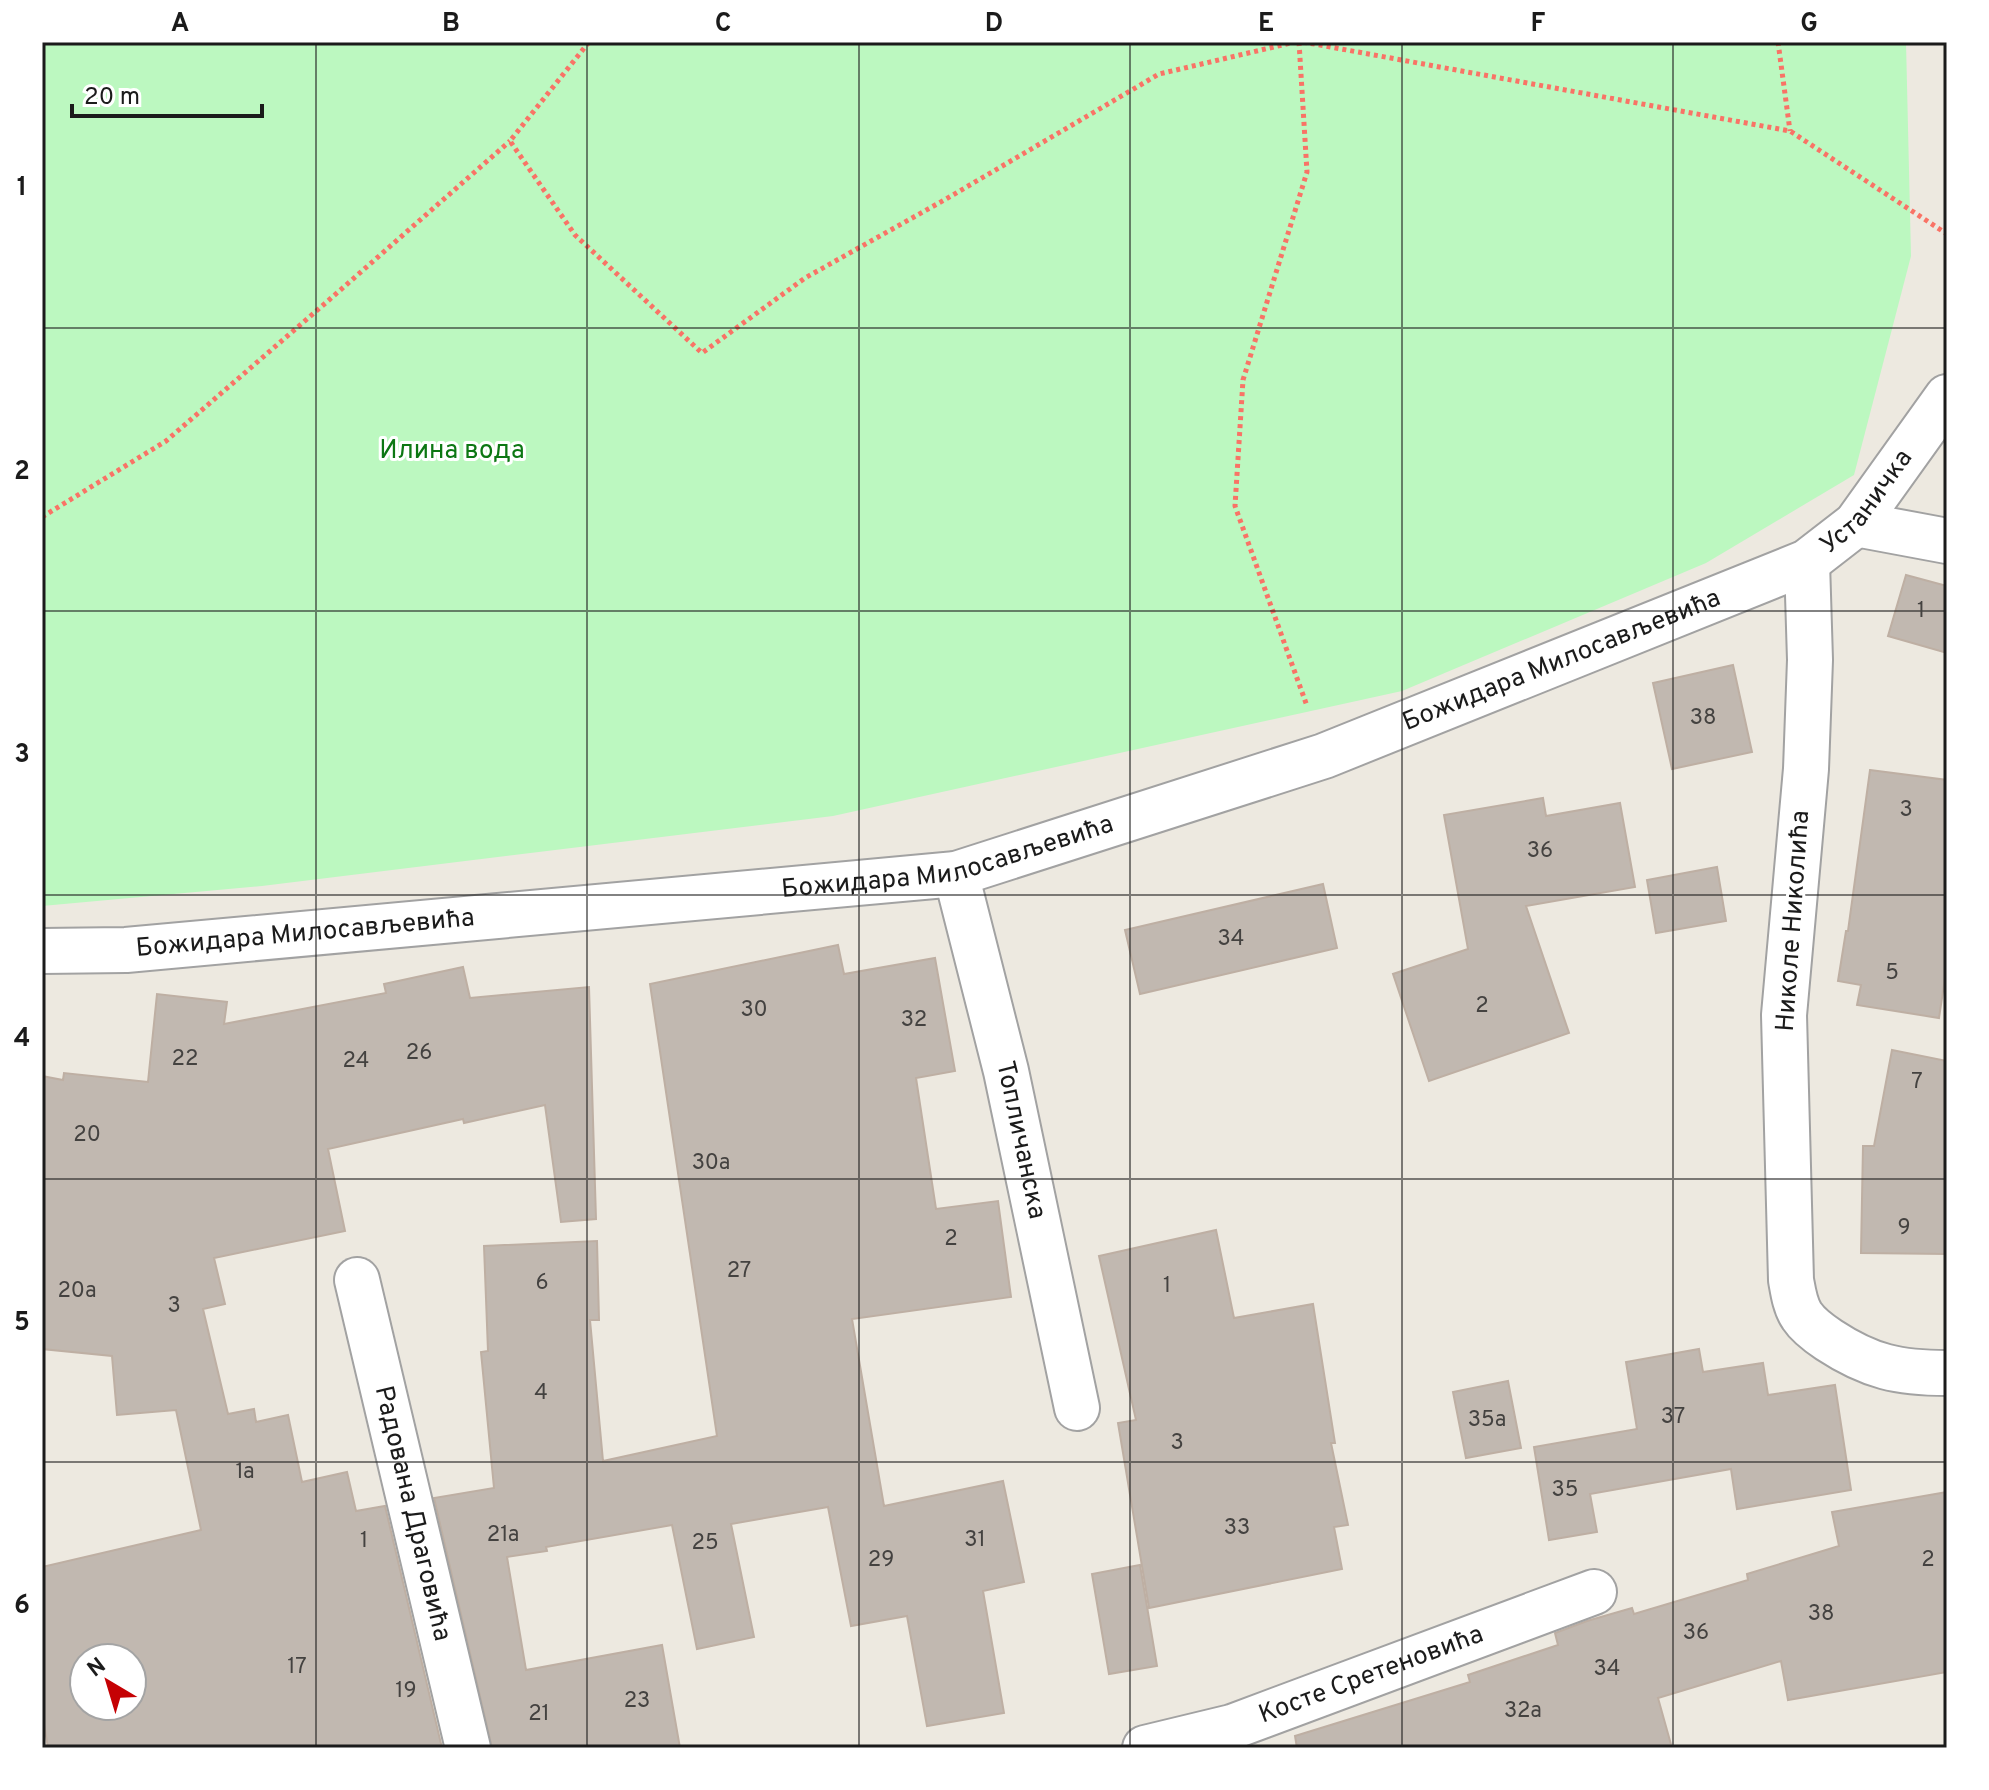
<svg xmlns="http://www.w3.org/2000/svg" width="1989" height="1790" viewBox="0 0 1989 1790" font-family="Overpass,sans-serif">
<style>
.park{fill:#bcf8c0}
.building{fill:#c1b8b0;stroke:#beafa3;stroke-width:2;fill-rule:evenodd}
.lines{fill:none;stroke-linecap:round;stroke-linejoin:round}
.minor-casing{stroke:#a2a2a2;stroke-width:48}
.path{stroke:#f97366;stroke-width:5;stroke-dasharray:4 4;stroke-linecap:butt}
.minor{stroke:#fff;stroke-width:44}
.grid{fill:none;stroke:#1b1b1b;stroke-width:2;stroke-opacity:0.55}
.labels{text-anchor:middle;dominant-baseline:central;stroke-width:6;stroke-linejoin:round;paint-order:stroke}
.number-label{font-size:22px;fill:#444240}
.park-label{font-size:26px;fill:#0c7713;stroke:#fff}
.street-label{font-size:26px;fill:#1b1b1b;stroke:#fff}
.neatline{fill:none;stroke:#1b1b1b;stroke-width:3}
.grid-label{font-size:26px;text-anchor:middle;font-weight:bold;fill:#1b1b1b}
</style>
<rect width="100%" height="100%" fill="#ede9e0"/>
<!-- park -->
<polygon class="park" points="42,42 1906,42 1911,256 1854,475 1706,563 1402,691 833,816 262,886 42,906"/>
<!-- building -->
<g class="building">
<polygon points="1906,575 1947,586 1947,653 1888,636"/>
<polygon points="1733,665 1752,752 1672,769 1653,683"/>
<polygon points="1870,770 1947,780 1947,965 1939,1018 1857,1005 1861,985 1838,981 1846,931 1848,931"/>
<polygon points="1543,798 1546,816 1620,803 1635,887 1526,906 1569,1033 1429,1081 1393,974 1468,949 1444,815"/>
<polygon points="1717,867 1726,921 1656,933 1647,880"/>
<polygon points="1323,884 1337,948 1140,994 1125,930"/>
<polygon points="838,945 844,974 935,958 955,1071 916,1078 936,1209 998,1201 1011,1297 852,1319 884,1506 1003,1481 1024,1582 983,1591 1004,1713 927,1726 907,1616 851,1626 828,1507 731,1524 754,1637 697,1649 672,1525 546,1547 547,1551 507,1557 526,1670 662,1645 680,1748 492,1748 434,1498 494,1488 481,1352 488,1351 484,1246 597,1241 599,1320 590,1320 603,1461 717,1436 650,984"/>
<path d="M463,967l7,31 119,-11 7,232 -35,3 -16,-117 -81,18 -1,-4 -135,30 17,82 -131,27 11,46 -22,5 25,105 26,-5 2,13 32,-7 14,67 45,-10 9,39 29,-5 57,242h-394l-6,-36v-145l159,-37 -25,-120 -59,5 -5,-59 -70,-7v-273l21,4 1,-7 84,9 9,-88 70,8 -3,22 162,-31 -2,-9zM84,1658h48v48h-48z"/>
<polygon points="1892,1050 1947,1061 1947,1254 1861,1253 1863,1146 1874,1146"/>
<polygon points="1216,1230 1234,1318 1313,1304 1335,1443 1331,1443 1348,1525 1334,1527 1342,1569 1149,1608 1118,1423 1136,1420 1099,1256"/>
<polygon points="1699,1349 1703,1372 1763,1363 1768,1395 1835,1385 1851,1490 1737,1509 1731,1469 1590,1494 1597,1532 1549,1540 1534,1447 1637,1429 1626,1362"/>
<polygon points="1508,1381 1521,1448 1466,1458 1453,1392"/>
<polygon points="1947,1492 1947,1672 1788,1700 1781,1661 1658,1698 1672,1748 1297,1748 1295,1736 1470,1682 1468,1675 1558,1645 1555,1633 1587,1621 1632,1608 1634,1614 1748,1580 1747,1574 1839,1546 1832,1512"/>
<polygon points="1140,1565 1157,1666 1109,1674 1092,1574"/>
</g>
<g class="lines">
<!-- minor casing -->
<g class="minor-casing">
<g id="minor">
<polyline points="1856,524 1947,541"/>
<path d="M1807,562l3,98 -4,109 -22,246 7,265c2,11 4,26 11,36 6,9 18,18 27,24 41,27 70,33 118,33"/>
<path id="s1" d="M956,874l50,197 71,337"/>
<path id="s2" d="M42,951l84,-1 830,-76 368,-118 483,-194 49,-38 91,-127"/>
<path id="s3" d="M357,1280l111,468"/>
<path id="s4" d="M1145,1748l87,-21 362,-135"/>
</g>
</g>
<!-- path -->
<g class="path">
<polyline points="589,42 510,141 575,235 702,353 805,278 946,199 1159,74 1295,42"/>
<polyline points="1299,42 1307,172 1243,380 1235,506 1307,706"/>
<polyline points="1303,42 1790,131 1947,234"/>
<polyline points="1778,42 1790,131"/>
<polyline points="42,517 166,441 329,300 510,141"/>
</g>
<!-- minor -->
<use href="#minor" class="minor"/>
</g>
<!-- grid -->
<path class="grid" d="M316,42v1706M587,42v1706M859,42v1706M1130,42v1706M1402,42v1706M1673,42v1706M42,328h1905M42,611h1905M42,895h1905M42,1179h1905M42,1462h1905"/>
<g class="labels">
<!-- number labels -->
<g class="number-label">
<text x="1921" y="611">1</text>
<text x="1703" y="718">38</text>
<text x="1906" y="810">3</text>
<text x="1540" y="851">36</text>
<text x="1231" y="939">34</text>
<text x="1892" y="973">5</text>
<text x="1482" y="1006">2</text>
<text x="754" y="1010">30</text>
<text x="914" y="1020">32</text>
<text x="419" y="1053">26</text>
<text x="185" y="1059">22</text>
<text x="356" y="1061">24</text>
<text x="1917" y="1082">7</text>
<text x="87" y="1135">20</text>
<text x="711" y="1163">30a</text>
<text x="1904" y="1228">9</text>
<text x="951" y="1239">2</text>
<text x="739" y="1271">27</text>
<text x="542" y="1283">6</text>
<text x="1167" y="1286">1</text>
<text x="77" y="1291">20a</text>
<text x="174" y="1306">3</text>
<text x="541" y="1393">4</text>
<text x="1673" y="1417">37</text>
<text x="1487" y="1420">35a</text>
<text x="1177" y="1443">3</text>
<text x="245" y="1472">1a</text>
<text x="1565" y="1490">35</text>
<text x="1237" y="1528">33</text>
<text x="503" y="1535">21a</text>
<text x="975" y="1540">31</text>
<text x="364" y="1541">1</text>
<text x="705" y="1543">25</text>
<text x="881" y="1560">29</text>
<text x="1928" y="1560">2</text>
<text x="1821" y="1614">38</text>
<text x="1696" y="1633">36</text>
<text x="297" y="1667">17</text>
<text x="1607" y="1669">34</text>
<text x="406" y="1691">19</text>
<text x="637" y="1701">23</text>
<text x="1523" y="1711">32a</text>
<text x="539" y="1714">21</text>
</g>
<!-- park labels -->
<g class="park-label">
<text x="452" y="451">Илина вода</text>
</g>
<!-- street labels -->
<g class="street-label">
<text stroke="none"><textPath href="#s2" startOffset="1910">Устаничка</textPath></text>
<text stroke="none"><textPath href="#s2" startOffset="1560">Божидара Милосављевића</textPath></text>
<text stroke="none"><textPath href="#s2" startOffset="912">Божидара Милосављевића</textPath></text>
<text transform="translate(1794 921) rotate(-86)">Николе Николића</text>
<text stroke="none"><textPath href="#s2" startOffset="264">Божидара Милосављевића</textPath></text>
<text stroke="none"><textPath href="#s1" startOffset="274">Топличанска</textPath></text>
<text stroke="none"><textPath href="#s3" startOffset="240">Радована Драговића</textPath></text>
<text stroke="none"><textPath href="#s4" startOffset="238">Косте Сретеновића</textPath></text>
</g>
</g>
<!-- border -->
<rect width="1989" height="1790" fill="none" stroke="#ffffff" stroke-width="88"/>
<!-- north arrow -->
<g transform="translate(108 1682) rotate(322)"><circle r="38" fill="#ffffff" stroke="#a4a4a4" stroke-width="2"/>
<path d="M0-6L14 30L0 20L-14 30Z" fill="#c50104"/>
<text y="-12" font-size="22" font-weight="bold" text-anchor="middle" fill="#1b1b1b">N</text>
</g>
<!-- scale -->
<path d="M72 104v12h190v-12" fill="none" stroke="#1b1b1b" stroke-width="4"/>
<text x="84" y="104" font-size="24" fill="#1b1b1b" stroke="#ffffff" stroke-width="6" paint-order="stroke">20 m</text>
<rect x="44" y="44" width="1901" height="1702" class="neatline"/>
<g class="grid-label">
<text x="180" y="31">A</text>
<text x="451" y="31">B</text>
<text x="723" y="31">C</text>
<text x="994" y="31">D</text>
<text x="1266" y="31">E</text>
<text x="1538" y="31">F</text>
<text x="1809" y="31">G</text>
<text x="22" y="195">1</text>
<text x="22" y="479">2</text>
<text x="22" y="762">3</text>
<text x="22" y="1046">4</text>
<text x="22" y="1330">5</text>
<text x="22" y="1613">6</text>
</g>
</svg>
